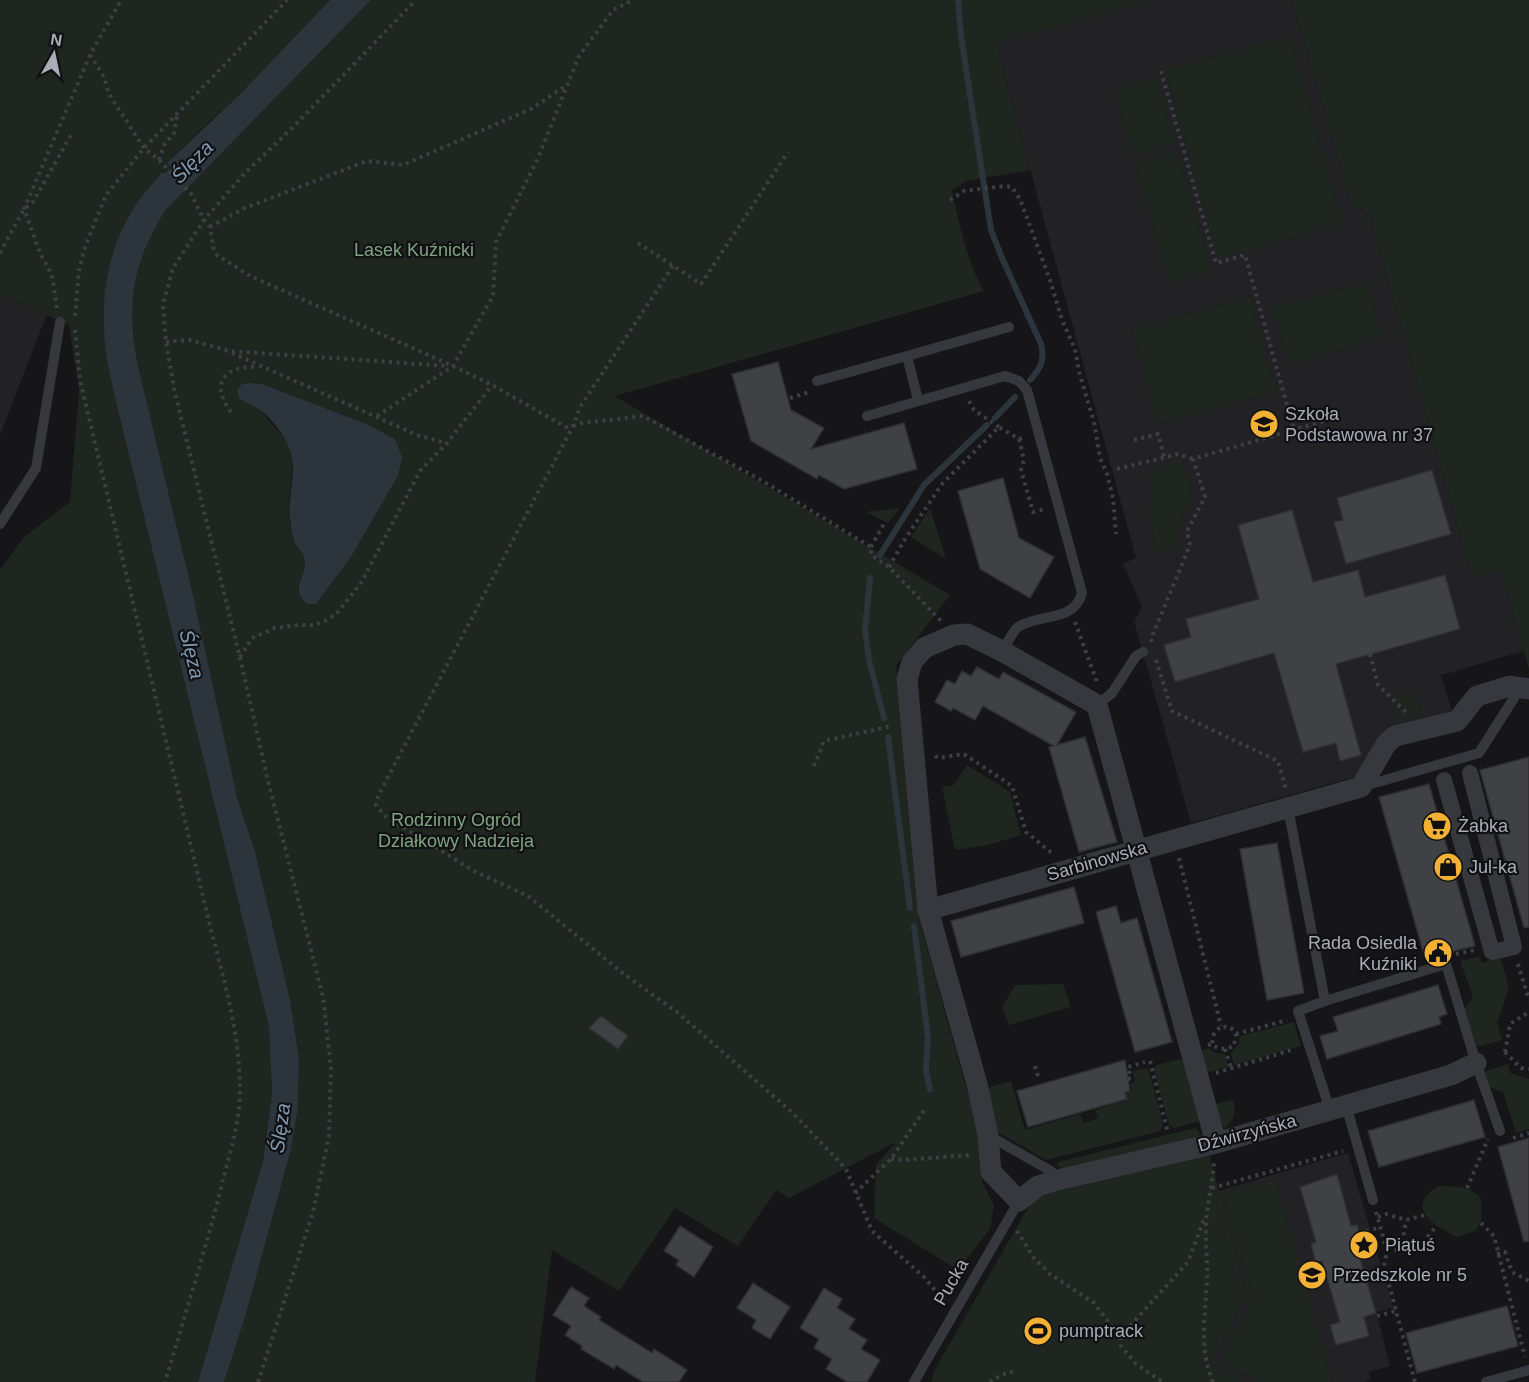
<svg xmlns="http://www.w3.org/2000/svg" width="1529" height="1382" viewBox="0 0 1529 1382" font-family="Arial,sans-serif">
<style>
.built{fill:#222225}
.green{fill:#1e261f;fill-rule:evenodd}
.water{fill:#2c353c}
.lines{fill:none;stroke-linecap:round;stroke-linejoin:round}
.stream{stroke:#2c353c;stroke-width:6}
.building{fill:#404145;stroke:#303034;stroke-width:1.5}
.path{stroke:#3d3f44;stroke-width:4;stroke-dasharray:3 4.5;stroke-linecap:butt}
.service{stroke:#37383d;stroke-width:10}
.pedestrian{stroke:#37383d;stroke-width:16}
.minor{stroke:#37383d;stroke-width:21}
.labels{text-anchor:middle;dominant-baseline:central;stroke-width:4.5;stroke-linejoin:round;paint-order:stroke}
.park-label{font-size:18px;fill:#7fa381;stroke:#111113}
.poi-label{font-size:18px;fill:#a8adb8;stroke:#111113;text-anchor:start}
.street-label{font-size:18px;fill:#a8adb8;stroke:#111113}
.water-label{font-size:20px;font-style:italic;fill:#7f9bb3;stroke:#111113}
</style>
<rect width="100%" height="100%" fill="#161618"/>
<!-- built -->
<g class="built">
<polygon points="1152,0 1292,0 1351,203 1369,213 1472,577 1501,570 1524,651 1441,675 1452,711 1437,716 1361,775 1191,823 1134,621 1142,607 1123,564 1136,558 996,44"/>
<polygon points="0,294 47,314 0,435"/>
<polygon points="1348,1153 1393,1308 1376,1312 1390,1366 1369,1372 1371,1380 1364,1382 1246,1382 1210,1364 1247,1297 1218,1191"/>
</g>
<!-- green -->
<g class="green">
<polygon points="0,0 330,0 242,92 196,134 167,163 171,168 165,173 161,173 133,209 104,331 117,406 269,1027 272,1094 263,1161 198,1382 0,1382 0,570 24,537 70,502 79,390 69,325 0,294"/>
<path d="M371,0h781l-156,44 34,126 -63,11 -15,9c6,30 16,75 32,101l-369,105 335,199 -54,71 23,253 63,225v38l12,23 -4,24 -32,41 -84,-52 2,-53 20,-23 -107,56 -13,-8 -38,56 -63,-38 -56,83 -67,-41 -17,132h-311l22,-68 45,-165 7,-42 1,-49 -9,-58 -35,-149 -17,-50 -44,-202 -56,-233c-12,-59 -6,-103 27,-155zM251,383l11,1 102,39 34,53 -47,81 -35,47h-9c-19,-17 2,-28 -3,-47 -1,-4 -6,-8 -8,-11 -5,-11 -7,-30 -7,-41 0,-19 7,-37 1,-55 -5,-16 -18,-24 -27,-37 -6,-9 -8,-20 -12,-30z"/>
<polygon points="1292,0 1529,0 1529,669 1501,570 1472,577 1369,213 1351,203"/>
<polygon points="1290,36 1343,224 1218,259 1165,70"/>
<polygon points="1156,77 1175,144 1133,156 1114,90"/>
<polygon points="1177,151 1211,271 1169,283 1135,163"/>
<polygon points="1367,282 1383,338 1288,365 1272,308"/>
<polygon points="1250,297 1276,392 1158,424 1132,329"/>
<path d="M1178,462c14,6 15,31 11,43 -2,6 -7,11 -9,17 -3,10 0,19 -4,29l-11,2 -10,-4c-3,-7 -1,-9 -1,-16 0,-7 -5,-15 -8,-20l1,-6 4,-1 1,-20 -5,-15z"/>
<polygon points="900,508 888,523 866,512"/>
<polygon points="930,508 946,559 911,537"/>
<polygon points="1415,692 1421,715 1398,721 1393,697"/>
<polygon points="967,765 1010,792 1021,835 988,845 955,850 942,787 954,785"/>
<polygon points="1479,957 1482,963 1500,957 1509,987 1497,1023 1502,1040 1477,1047 1464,1009 1473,997 1460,961"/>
<polygon points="1063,984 1071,1007 1009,1025 1002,1008 1015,985"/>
<polygon points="1294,1022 1301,1046 1234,1065 1231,1053 1239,1044 1240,1036"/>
<polygon points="1208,1048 1216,1053 1225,1054 1228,1067 1205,1073 1200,1051"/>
<polygon points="1179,1059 1187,1062 1202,1116 1198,1122 1174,1128 1169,1125 1154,1070 1156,1065"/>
<polygon points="1508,1064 1510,1073 1529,1079 1529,1129 1516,1133 1503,1092 1489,1087 1484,1072"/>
<polygon points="1148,1068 1163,1123 1160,1131 1046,1160 996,1131 986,1094 990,1087 1011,1081 1025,1130 1080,1114 1084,1123 1098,1118 1095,1110 1127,1100 1126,1093 1132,1091 1130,1084 1135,1082 1133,1071"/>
<path d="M1233,1100c3,13 2,19 -8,28l-10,-9 -4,-14z"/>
<polygon points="1196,1128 1200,1133 1199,1136 1063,1169 1057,1166 1058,1162"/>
<polygon points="1209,1154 1247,1297 1210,1364 1246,1382 931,1382 934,1371 1026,1211 1034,1202 1046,1194"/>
<polygon points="1276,1180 1332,1382 1259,1382 1218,1362 1253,1299 1222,1194"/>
<path d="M1439,1186c16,0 30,0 42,12v24l-6,9 -18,6c-24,-12 -54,-30 -18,-51z"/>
</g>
<!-- water -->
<g class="water">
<path d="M330,0h41l-206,211c-33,52 -39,96 -27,155l56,233 44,202 17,50 35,149 9,58 -1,49 -7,42 -45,165 -22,68h-26l65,-221 9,-67 -3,-67 -152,-621c-5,-25 -13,-52 -13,-78 -2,-41 7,-83 29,-119 8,-13 19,-24 28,-36h4l6,-5 -4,-5 75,-71z"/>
<path d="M251,383l11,1 102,39 31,16 7,18 -4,19 -47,81 -35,47h-9c-19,-17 2,-28 -3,-47 -1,-4 -6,-8 -8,-12 -4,-7 -5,-19 -6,-27 -2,-17 3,-33 3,-51 0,-21 -15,-41 -30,-55 -7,-5 -17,-9 -24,-14l-2,-8 5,-6z"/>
</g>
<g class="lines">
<!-- stream -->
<g class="stream">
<path d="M958,0l3,36 30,194 11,28 39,86c4,16 0,24 -11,36"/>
<polyline points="995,418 1015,397"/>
<polyline points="880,555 924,485 987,425"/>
<polyline points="870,578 865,630 869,660 884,718"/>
<polyline points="888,737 910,908"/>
<polyline points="914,926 928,1037 926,1071 930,1089"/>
</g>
</g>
<!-- building -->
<g class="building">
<polygon points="778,362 791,410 824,428 811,449 904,423 917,469 844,489 819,475 817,479 751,441 732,374"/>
<polygon points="1432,470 1451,534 1346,564 1334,522 1343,520 1337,498"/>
<polygon points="1003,478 1019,538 1054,557 1030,598 980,569 958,491"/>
<polygon points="1292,510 1313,582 1358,570 1365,597 1445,575 1460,629 1336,664 1361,755 1340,761 1336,743 1303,752 1274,653 1175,682 1164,645 1191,637 1186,619 1259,599 1238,525"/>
<polygon points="977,667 999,679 1003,672 1076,712 1057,745 1085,737 1117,842 1079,852 1049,747 1054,746 983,706 975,720 953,708 951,711 935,702 947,680 955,684 962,671 971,676"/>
<polygon points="1529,757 1529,927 1524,928 1480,770"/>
<polygon points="1429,784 1475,946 1425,958 1379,797"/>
<polygon points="1277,843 1304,993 1267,1000 1240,849"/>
<polygon points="1074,887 1084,923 961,957 951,921"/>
<polygon points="1116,906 1121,923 1137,918 1172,1042 1135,1052 1096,912"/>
<polygon points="1438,985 1447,1014 1439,1017 1441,1024 1327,1059 1320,1036 1338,1031 1333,1017"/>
<polygon points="601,1016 628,1036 618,1049 589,1028"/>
<polygon points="1125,1060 1130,1091 1125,1092 1127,1099 1028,1127 1017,1091"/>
<polygon points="1474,1100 1485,1137 1379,1167 1368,1131"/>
<polygon points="1529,1138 1529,1241 1524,1242 1498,1147"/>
<polygon points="1337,1174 1351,1226 1357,1225 1364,1250 1358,1251 1376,1313 1364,1317 1369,1336 1336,1345 1330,1325 1340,1322 1322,1261 1316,1263 1311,1244 1316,1242 1300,1187"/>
<polygon points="680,1226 713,1247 694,1277 676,1265 679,1260 664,1251"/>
<polygon points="753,1283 790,1307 770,1339 752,1328 756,1320 737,1308"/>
<polygon points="571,1287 589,1298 584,1306 601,1317 599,1320 652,1353 654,1349 687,1370 679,1382 643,1382 616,1365 614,1369 581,1349 582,1346 565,1335 571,1326 553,1315"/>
<polygon points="824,1288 842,1299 837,1308 855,1319 849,1329 867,1340 861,1349 880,1360 867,1382 847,1382 826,1369 832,1359 814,1348 819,1339 800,1328"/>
<polygon points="1507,1306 1518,1346 1417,1373 1406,1333"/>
</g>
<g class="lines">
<!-- path -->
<g class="path">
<polyline points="90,55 104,77 109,94 144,148 159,160 191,194 204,220 210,227 213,247 217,255 250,276 453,366 492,385 571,430"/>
<polyline points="1161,71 1216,263 1245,255 1294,430"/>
<polyline points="159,160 164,145 174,133 177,114"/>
<polyline points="950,200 964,191 1005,186 1012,187 1020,199 1050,280 1062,320 1075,349 1079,372 1094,422 1100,458 1107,474 1113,498 1116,534"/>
<polyline points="210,227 245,208 367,161 403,165 531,109 567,85"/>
<polyline points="638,243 701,284 788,152"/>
<polyline points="0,253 24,209 33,202 72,133"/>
<polyline points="673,266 580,407 573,426 378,796 376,805 386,817 474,871 528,896 620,971 678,1013 794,1114 846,1169 872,1231 924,1277 944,1301"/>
<polyline points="57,308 52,275 40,253 24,209 90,55 121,0"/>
<polyline points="75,316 79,270 85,247 106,195 144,148 287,0"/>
<path d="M75,330l5,50 131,550c14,53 29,106 29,161 0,30 -10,61 -17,89 -17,68 -38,135 -58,202"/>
<polyline points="166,342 190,340 229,351 449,366"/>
<polyline points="232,353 417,435 446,443"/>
<polyline points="790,398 809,392"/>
<polyline points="969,401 974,410 999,427"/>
<path d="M231,412c-22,-30 -6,-47 28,-45"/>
<polyline points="377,416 453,366 493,296 496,242 538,158 579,56 613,10 633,0"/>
<polyline points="573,426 582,423 643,416 761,480 871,547 871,555 889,567 941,621"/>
<polyline points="1019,439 1024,460 1021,470 1033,512 1045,509"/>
<polyline points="1134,440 1158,434 1164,457"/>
<polyline points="1117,469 1178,454 1193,459"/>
<polyline points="871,547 885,522"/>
<polyline points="889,567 905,539 942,484 999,427 1019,439 1026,437"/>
<polyline points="1075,622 1097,682"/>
<polyline points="1152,642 1151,639 1190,545 1187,531 1205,497 1193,459 1341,416"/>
<polyline points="1370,654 1378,685 1406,712"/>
<polyline points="240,657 252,638 275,628 299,625 314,625 327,620 338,612 361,583 420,471 447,443 492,385"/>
<polyline points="1156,660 1172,711 1278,761 1286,789"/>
<polyline points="935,756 938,758 964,754 1012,786 1026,832 1054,855"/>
<polyline points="814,766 824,741 892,726"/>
<polyline points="1179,858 1221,1026"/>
<polyline points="1456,954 1475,950"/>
<polyline points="1518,964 1529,1000"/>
<polyline points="1236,1034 1287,1020"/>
<path d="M1208,1045l4,-1c7,7 13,5 22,2l2,-12 -5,-6 -10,-2 -7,8 -2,10"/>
<polyline points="1225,1049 1231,1068"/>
<polyline points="1505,1052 1510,1024 1529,1012"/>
<polyline points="1505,1052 1521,1068 1529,1069"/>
<polyline points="1150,1061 1168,1133"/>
<polyline points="1035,1066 1038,1076"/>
<polyline points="1216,1073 1295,1049"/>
<polyline points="1128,1079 1131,1078 1128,1067 1145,1062"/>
<polyline points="1513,1138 1529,1133"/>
<polyline points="891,1159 904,1160 971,1155"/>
<polyline points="1212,1188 1343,1151"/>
<polyline points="1467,1188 1488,1139"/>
<polyline points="855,1193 891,1159 925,1109"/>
<polyline points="1376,1212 1387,1251 1384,1266 1415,1382"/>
<polyline points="1378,1217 1386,1214 1406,1220 1425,1215"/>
<polyline points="1481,1223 1494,1236 1525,1357"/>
<polyline points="1017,1231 1034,1258 1050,1274 1094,1303 1120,1337 1121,1346 1136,1364 1163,1382"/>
<polyline points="1359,1234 1380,1227"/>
<polyline points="1401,1250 1406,1220"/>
<polyline points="1387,1251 1409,1249 1422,1244 1437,1225"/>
<polyline points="1497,1254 1505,1252 1512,1272 1529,1281"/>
<polyline points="1377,1316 1396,1311"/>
<polyline points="1120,1337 1188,1262 1203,1222 1206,1221"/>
<polyline points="258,1382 313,1212 329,1136 331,1068 323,997 269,785 240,658 175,393 166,342 163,305 173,268 204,220 244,174 296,124 416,0"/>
<polyline points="990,1382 1001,1375 1014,1371"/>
<path d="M1213,1382c-15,-34 -7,-69 -6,-104 1,-21 -3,-44 0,-65 2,-17 6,-33 7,-50"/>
</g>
<!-- service -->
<g class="service">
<polyline points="907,356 1009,327"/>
<polyline points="817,381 907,356 918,400"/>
<path d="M867,416l138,-40 14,5 8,9 55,203c-8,30 -43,20 -64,34 -6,5 -11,17 -16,24"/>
<polyline points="0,524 36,468 60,322"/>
<polyline points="1097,705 1112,693 1136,656 1143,652"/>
<polyline points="1364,786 1479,753 1514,698 1510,686"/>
<polyline points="1288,808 1325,1001"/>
<polyline points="1346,1105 1373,1200"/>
<polyline points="1330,1110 1298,1011 1325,1001 1446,964 1476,1063 1500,1131"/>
<polyline points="988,1135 1051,1171 1058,1180"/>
<polyline points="914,1382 1019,1201"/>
<polyline points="1486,1382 1529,1370"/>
</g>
<!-- pedestrian -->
<polyline class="pedestrian" points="1444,780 1492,952 1514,947 1470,773"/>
<!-- minor -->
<g class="minor">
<polyline points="928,910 1361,787 1386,744 1395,736 1457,721 1477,696 1510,686 1529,689"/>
<polyline points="1216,1143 1097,705 1002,651 967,634 954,635 924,648 912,662 907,679 928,910 977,1084 988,1135 991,1172 1019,1201 1038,1186 1058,1180 1216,1143 1451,1075 1476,1063"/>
</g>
</g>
<!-- icons -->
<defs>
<g id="school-disc" transform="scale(1.5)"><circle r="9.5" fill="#f2b134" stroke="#111113"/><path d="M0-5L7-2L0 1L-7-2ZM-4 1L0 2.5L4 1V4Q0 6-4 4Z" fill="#111"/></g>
<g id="supermarket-disc" transform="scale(1.5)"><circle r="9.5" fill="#f2b134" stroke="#111113"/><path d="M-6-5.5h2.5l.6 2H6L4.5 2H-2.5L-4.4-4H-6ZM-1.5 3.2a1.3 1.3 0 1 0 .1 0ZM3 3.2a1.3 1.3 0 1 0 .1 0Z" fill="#111"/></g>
<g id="shop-disc" transform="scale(1.5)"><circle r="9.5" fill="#f2b134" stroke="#111113"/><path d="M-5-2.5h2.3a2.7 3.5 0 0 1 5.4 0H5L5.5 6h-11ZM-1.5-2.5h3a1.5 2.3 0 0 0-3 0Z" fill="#111"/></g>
<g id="civic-disc" transform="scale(1.5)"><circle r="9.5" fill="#f2b134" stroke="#111113"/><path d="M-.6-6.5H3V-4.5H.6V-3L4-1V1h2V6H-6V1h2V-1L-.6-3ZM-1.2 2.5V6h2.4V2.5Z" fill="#111"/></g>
<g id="sight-disc" transform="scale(1.5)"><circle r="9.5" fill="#f2b134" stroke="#111113"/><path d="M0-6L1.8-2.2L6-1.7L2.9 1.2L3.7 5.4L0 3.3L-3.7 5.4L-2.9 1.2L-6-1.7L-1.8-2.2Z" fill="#111"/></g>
<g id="stadium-disc" transform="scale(1.5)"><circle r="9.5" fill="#f2b134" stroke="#111113"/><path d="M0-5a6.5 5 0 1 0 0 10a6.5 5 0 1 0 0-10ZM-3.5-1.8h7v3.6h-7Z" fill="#111"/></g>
</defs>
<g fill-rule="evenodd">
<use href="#school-disc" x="1264" y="424"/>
<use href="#supermarket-disc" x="1437" y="826"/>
<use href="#shop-disc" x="1448" y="867"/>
<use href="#civic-disc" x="1438" y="953"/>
<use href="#sight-disc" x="1364" y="1245"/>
<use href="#school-disc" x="1312" y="1275"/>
<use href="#stadium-disc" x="1038" y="1331"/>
</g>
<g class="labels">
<!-- park labels -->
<g class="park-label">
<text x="414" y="250">Lasek Kuźnicki</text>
<text x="456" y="820">Rodzinny Ogród<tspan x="456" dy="21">Działkowy Nadzieja</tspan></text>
</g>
<!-- poi labels -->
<g class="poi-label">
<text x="1285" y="414">Szkoła<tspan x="1285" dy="21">Podstawowa nr 37</tspan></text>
<text x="1458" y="826">Żabka</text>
<text x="1469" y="867">Jul-ka</text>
<text x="1417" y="943" text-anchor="end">Rada Osiedla<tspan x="1417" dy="21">Kuźniki</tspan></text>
<text x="1385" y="1245">Piątuś</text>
<text x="1333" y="1275">Przedszkole nr 5</text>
<text x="1059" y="1331">pumptrack</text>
</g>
<!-- street labels -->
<g class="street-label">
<text transform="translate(1097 861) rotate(-16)">Sarbinowska</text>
<text transform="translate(1247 1133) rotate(-15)">Dźwirzyńska</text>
<text transform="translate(951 1282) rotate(-60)">Pucka</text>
</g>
<!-- water labels -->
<g class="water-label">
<text transform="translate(192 162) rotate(-46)">Ślęza</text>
<text transform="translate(192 654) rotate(76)">Ślęza</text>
<text transform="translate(280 1128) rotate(-82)">Ślęza</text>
</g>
</g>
<!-- north arrow -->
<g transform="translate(54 54) rotate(9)" stroke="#111113" stroke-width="4.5" paint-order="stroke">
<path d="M0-4.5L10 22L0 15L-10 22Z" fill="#a8adb8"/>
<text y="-9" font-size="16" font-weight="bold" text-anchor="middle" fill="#a8adb8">N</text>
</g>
</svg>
